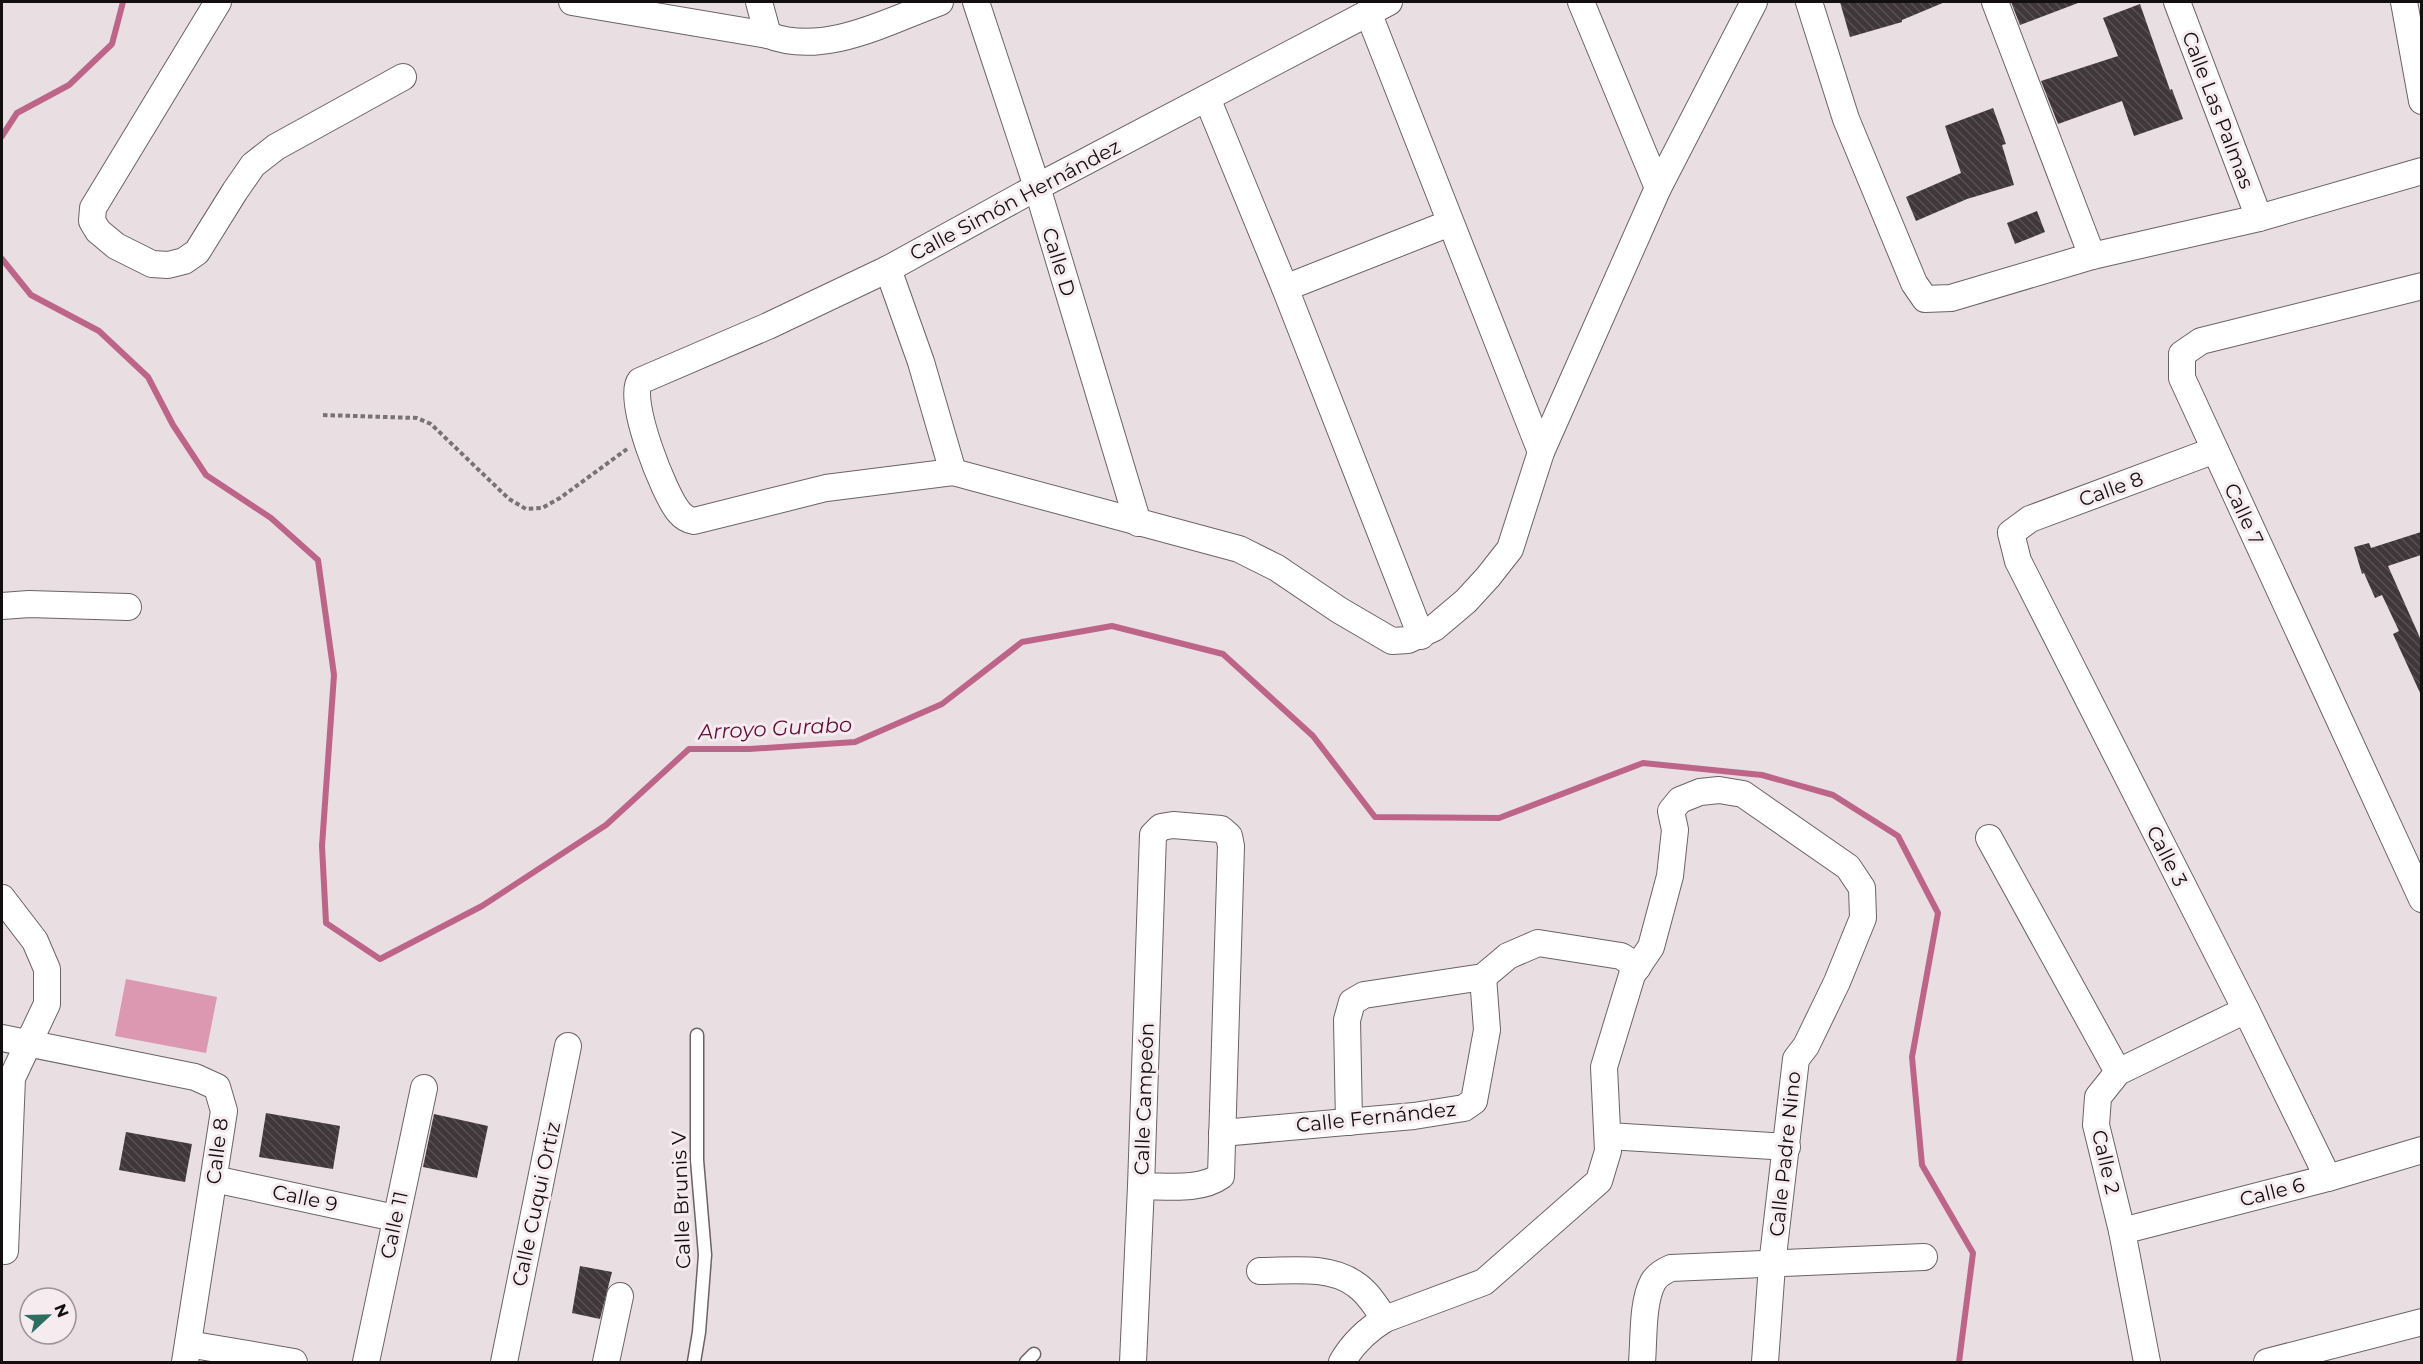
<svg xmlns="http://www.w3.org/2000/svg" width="2423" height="1364" viewBox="0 0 2423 1364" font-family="Montserrat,sans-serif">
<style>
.pitch{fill:#dc98b1}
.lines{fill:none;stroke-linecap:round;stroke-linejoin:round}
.stream{stroke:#bd6588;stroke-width:6}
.building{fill:url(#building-back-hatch)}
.service-casing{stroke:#6c6366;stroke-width:15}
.minor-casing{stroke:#6c6366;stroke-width:28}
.path{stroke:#797274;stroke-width:4;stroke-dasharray:4.5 3;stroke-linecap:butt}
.service{stroke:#fff;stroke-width:12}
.minor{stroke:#fff;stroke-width:26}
.labels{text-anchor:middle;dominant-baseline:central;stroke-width:6;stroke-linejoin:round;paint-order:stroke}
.street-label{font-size:20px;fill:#130f10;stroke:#f6ebef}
.water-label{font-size:21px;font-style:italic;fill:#600e37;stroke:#f6ebef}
</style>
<defs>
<pattern id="building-back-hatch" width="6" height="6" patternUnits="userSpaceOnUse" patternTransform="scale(1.5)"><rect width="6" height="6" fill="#3f373a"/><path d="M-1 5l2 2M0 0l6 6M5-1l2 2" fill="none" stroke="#575153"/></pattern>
</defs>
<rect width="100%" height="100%" fill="#e9dee1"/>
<!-- pitch -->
<polygon class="pitch" points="126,979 217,997 206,1053 115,1036"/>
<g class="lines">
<!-- stream -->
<g class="stream">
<polyline points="2,136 17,113 69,85 112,44 123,2"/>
<polyline points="2,259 31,295 99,331 148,377 173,425 206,475 271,518 318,560 334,675 322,846 326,923 380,959 482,906 606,825 689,749 749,749 855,742 942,704 1022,642 1112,626 1223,654 1313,736 1375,817 1499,818 1643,763 1762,775 1833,795 1898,836 1938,913 1912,1057 1922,1165 1973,1253 1959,1362"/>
</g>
</g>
<!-- building -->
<g class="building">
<polygon points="1840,2 1945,2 1902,20 1902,22 1850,37"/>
<polygon points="2011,2 2077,2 2078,3 2020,25"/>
<polygon points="2140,4 2170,90 2172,89 2183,119 2134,136 2122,101 2058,124 2041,81 2118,56 2103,18"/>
<polygon points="1993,108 2006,144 2002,145 2014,185 1967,199 1916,221 1906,197 1961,173 1945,126"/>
<polygon points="2037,211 2045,232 2015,244 2007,223"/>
<polygon points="2421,532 2421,555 2388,566 2421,640 2421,695 2393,634 2399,631 2382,595 2375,598 2364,573 2362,574 2354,547 2369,543 2371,548"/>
<polygon points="266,1113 340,1126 333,1169 259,1157"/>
<polygon points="434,1114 488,1126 477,1178 423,1167"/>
<polygon points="126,1132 192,1144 185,1182 119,1170"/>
<polygon points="580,1266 612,1272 600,1319 572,1313"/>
</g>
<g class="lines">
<!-- service casing -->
<g class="service-casing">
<g id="service">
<polyline points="694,1362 699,1332 705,1255 697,1160 697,1035"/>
<polyline points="1026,1362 1034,1354"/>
</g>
</g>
<!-- minor casing -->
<g class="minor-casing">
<g id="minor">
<polyline points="218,2 93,208 92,221 98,231 116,246 152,264 168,265 184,261 197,252 235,191 253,165 276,147 403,77"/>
<path d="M572,2l196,33c56,22 120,-14 172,-33"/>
<polyline points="759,2 768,35"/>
<polyline points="976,2 1037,187 1138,523"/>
<path d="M1389,2l-352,185 -149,82 -120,57 -128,55c-14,16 24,114 39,131 4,5 9,8 15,9l132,-33 127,-16 286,77 38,19 62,42 53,31 16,-1 26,-12 32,-27 22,-24 22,-28 31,-97 117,-264 96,-186"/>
<polyline points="1581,2 1658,188"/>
<polyline points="1809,2 1846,119 1914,283 1925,299 1951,298 2092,256 2259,218 2422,171"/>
<polyline points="1995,2 2092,256"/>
<polyline points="2177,2 2259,218"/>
<polyline points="2404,2 2422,101"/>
<polyline points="1368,12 1541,452"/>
<polyline points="1207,98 1285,288 1421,636"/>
<polyline points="888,269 921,362 953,472"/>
<polyline points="2422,286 2201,341 2182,354 2182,378 2422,899"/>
<polyline points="1285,288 1450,223"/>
<polyline points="2215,450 2030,519 2011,533 2018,561 2246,1010 2328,1178"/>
<polyline points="2,606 29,604 128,607"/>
<polyline points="1989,838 2118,1072"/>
<polyline points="2,898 35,941 47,969 47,1004 12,1078 5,1251"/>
<polyline points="2,1038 195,1077 217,1087 224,1111 185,1362"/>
<polyline points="1349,1122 1347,1020 1352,1002 1364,995 1483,977 1508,956 1538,943 1621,956 1638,967"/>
<polyline points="1222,1133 1414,1116 1464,1108 1474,1101 1487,1030 1483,977"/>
<polyline points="1608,1136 1787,1147"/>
<polyline points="214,1179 395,1218"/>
<polyline points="2122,1231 2328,1178 2422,1150"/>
<path d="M1260,1271c30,0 69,-6 95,13 13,8 21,23 30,35"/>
<polyline points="188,1344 294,1362"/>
<polyline points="366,1362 424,1088"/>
<polyline points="504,1362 568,1046"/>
<polyline points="606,1362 620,1296"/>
<path d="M1133,1362l8,-176 12,-351 8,-8 12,-2 48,4 8,7 2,10 -10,330c-21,15 -54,10 -80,10"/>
<path d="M1342,1362c11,-19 25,-32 43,-43l99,-37 115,-101 9,-30 -4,-84 28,-92 19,-28 19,-71 5,-46 -4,-19 9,-11 20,-8 19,-2 24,4 105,73 14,21 1,30 -26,64 -31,64 -10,13 -24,206 -7,97"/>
<path d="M1642,1362c2,-22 0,-60 11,-80 4,-7 11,-11 18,-14l253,-11"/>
<polyline points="2147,1362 2122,1231 2096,1125 2098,1097 2118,1072 2246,1010"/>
<polyline points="2267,1362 2422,1322"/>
</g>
</g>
<!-- path -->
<polyline class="path" points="323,415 417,418 431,424 509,499 526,509 542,508 560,498 627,449"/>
<!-- service -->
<use href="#service" class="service"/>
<!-- minor -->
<use href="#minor" class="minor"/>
</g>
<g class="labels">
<!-- street labels -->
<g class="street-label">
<text transform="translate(2218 110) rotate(69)">Calle Las Palmas</text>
<text transform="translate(1015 200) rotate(-28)">Calle Simón Hernández</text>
<text transform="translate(1059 262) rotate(73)">Calle D</text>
<text transform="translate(2111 489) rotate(-20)">Calle 8</text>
<text transform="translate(2244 514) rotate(65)">Calle 7</text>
<text transform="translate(2167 856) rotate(63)">Calle 3</text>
<text transform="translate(1144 1099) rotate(-88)">Calle Campeón</text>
<text transform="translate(1376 1117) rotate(-6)">Calle Fernández</text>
<text transform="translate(217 1151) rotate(-83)">Calle 8</text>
<text transform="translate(1785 1154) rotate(-84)">Calle Padre Nino</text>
<text transform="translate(2106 1162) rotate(77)">Calle 2</text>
<text transform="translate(2272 1192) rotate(-14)">Calle 6</text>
<text transform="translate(305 1198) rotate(12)">Calle 9</text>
<text transform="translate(681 1200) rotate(-92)">Calle Brunis V</text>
<text transform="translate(536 1204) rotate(-78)">Calle Cuqui Ortiz</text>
<text transform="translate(394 1225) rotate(-78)">Calle 11</text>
</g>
<!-- water labels -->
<g class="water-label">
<text transform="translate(775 728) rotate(-3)">Arroyo Gurabo</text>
</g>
</g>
<!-- border -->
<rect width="2423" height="1364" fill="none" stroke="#130f10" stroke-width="6"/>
<!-- north arrow -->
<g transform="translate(48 1316) rotate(68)"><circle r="28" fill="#f6ebef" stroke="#9b9396" stroke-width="1.5"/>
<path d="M0-4.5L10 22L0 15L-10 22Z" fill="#2c6f60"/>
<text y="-9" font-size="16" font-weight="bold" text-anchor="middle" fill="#130f10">N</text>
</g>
</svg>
